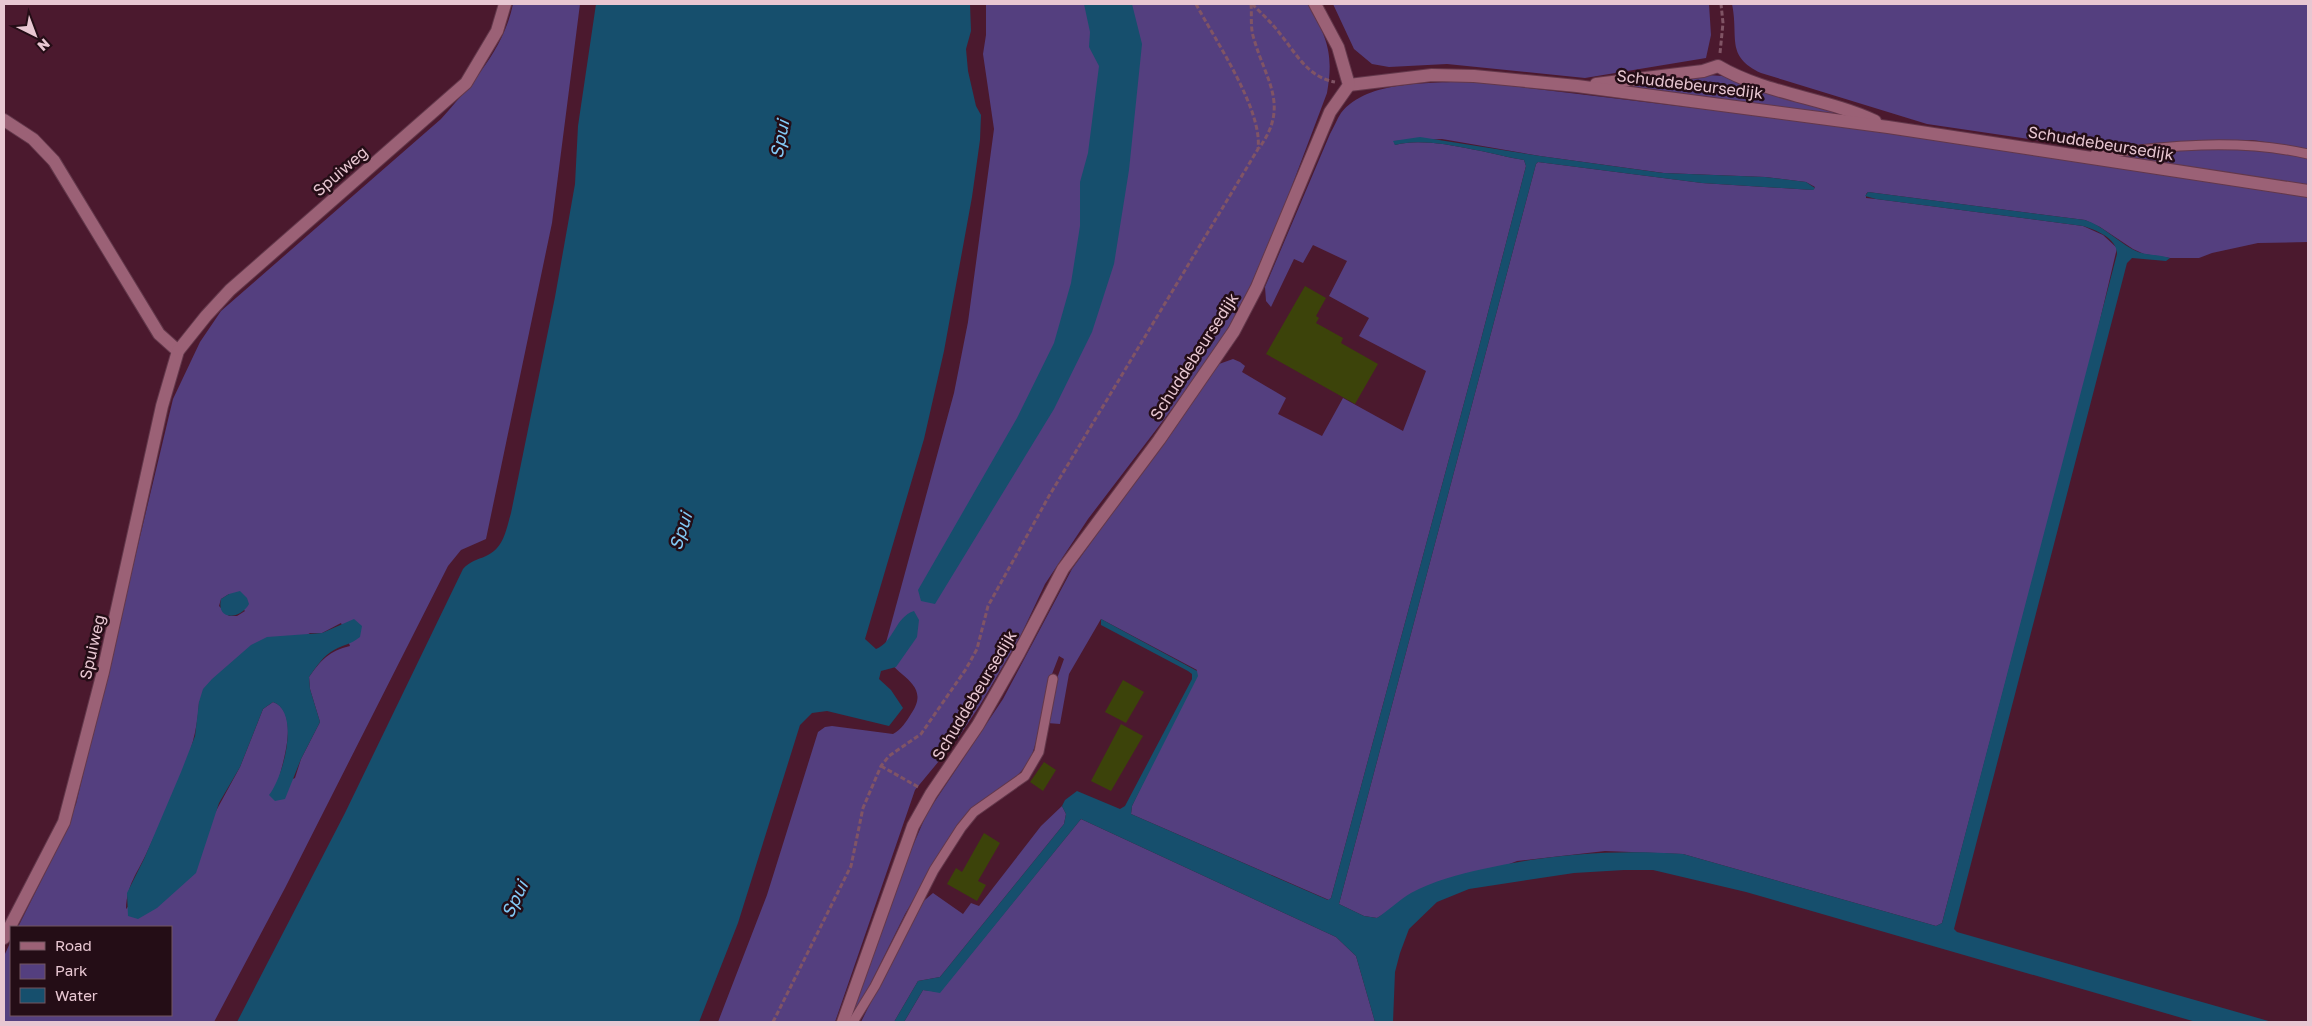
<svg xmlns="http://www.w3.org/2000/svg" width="2312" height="1026" viewBox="0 0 2312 1026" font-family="'Golos Text',sans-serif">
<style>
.green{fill:#543f7f;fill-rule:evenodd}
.water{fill:#164f6d}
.building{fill:#3c430a}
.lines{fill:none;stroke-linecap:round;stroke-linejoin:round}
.service-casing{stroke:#63384b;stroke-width:11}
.minor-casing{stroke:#63384b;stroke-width:14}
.tertiary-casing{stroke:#63384b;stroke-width:14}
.path{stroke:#805465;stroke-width:3;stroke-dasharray:5 2.5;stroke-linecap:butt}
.service{stroke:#9b6176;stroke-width:9}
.minor{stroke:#9b6176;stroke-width:12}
.tertiary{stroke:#9b6176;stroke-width:12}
.labels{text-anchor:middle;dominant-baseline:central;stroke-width:5;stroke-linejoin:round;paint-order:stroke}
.street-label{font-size:16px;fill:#e8c7d2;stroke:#240d16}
.water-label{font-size:18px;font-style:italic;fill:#83caf6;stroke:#240d16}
</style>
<rect width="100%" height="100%" fill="#4b192e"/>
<!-- green -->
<g class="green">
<path d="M513,4h67l-28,219 -66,316 -25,11 -13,16 -163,322 -71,134h-210v-66l7,-15v74h160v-88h-153l34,-68 24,-55 97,-405 27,-57 21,-31 220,-192c29,-33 63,-70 72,-115zM229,594l16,17 -8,5h-8l-10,-10 2,-7zM341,623l9,23c-21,5 -29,14 -41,31l1,12 10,33 -19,37 -6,19 -18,8c5,-22 24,-74 -4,-84l-10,7 -23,58 -24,44 -90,98c1,-25 11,-35 21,-57 21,-46 50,-98 52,-150l111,-69h12z"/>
<path d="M986,4h323c18,35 25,49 18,89l-51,135 -42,95 -56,78 -90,118 -43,65 -25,53 -40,68 -22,33 -43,52 -80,232h-117l49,-127 51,-163 7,-5 7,-1 61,8c8,-4 13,-12 18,-20 23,-33 -22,-38 -27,-64l70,-257 14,-71 26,-193 -11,-75 3,-19z"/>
<polygon points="1333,4 1709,4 1711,35 1706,58 1585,78 1447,64 1389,67 1372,64 1354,49"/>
<path d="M1732,4h576v145l-56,-9 -95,3 -42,5 -32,-1 -156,-23 -166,-51c-36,-17 -22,-35 -29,-69z"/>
<polygon points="1708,75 1722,76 1858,119 1608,86"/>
<path d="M1471,81l463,56 374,57v48l-50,1 -46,10 -13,5h-29l-26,-4 -11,-5 -33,-22 -15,-7 -217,-28 -2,2v4l10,1 207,27 20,9 14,13 -25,106 -150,569 -6,3 -253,-72 -78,-3 -88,10 -130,51 -10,6 -13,-2 -25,-12 197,-740 2,-2 164,21 111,7 2,-3 -9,-5 -41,-5 -101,-4 -124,-17 -98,-17 -48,2 1,4c33,-10 94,9 129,15l2,6 -48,185 -147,547 -2,2 -198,-86 1,-8 65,-136 -96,-51 -32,55 -9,50 -13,-1 8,-39 9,-25 -5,-3 -12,31 -11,55 -6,19 -19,22 -38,25 -47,70 -21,36 -51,103 -4,-1 52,-145 25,-58 76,-114 69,-130 147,-205 14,-5 7,3 5,4 -3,6 44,26 -8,16 44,22 21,-38 60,33 23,-60 -67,-35 10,-18 -40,-22 18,-35 -34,-16 -10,18 -9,-4 -23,48 -5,-6 -1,-14 65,-153c4,-7 7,-15 11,-21 27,-34 91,-29 130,-32z"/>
<polygon points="2230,149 2264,150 2308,158 2308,187 2121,159 2122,155 2157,151"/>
<polygon points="1062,806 1066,814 1064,824 940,977 918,981 894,1022 861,1022 919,905 933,893 963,914 971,903 979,906 1041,826"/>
<polygon points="1081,819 1336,937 1356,956 1375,1022 904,1022 923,990 940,992"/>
</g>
<!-- water -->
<g class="water">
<path d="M596,4h374l1,27 -5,18 2,22 8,35 5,9 -1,25 -8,57 -28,154 -20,88 -59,200 11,10c18,-7 19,-32 38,-38l5,9 -2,17 -21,30 -15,4 -2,8 12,11 12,18 -14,18 -62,-15 -15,2 -12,12 -62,198 -39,99h-462l108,-209 118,-244c7,-8 14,-9 23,-13 18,-8 20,-26 25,-43l44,-216 20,-113 3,-58z"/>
<polygon points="1084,4 1132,4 1142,44 1129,170 1114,264 1092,332 1054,409 935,604 921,601 918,590 1017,418 1054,343 1071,283 1080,226 1080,182 1088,153 1099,66 1089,47 1090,32"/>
<path d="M1420,137l120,19 123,17 102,4 41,5 9,6 -2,2 -111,-7 -164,-21 -2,2 -197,740 25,12 13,2c12,-8 22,-18 34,-25 22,-12 48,-19 72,-24 66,-15 132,-20 200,-15l253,72 6,-3 175,-669c0,-16 -21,-24 -34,-28l-207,-27 -11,-3 3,-4 217,28c18,6 31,20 47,29 12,7 25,5 38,9l-4,3 -34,-3 -5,5 -173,666 3,3 315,90h-76l-450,-130 -93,-22h-29l-50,3 -105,16 -32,13 -28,27 -9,24 -5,19 -2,50h-18l-19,-66 -20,-19 -255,-118 -141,174 -17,-3 -19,32h-10l24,-41 22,-4 124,-153 2,-10 -4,-8 3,-6 12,-9 43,18 5,-3 67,-127v-5l-4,-3 -87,-46v-6l96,52 1,5 -66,130 -1,8 197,86 3,-2 147,-547 48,-185 -2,-6c-35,-6 -96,-25 -129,-15l-2,-4z"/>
<path d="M240,591l7,7 2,6c-9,16 -33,17 -28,-5l8,-5z"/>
<path d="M354,619l8,7 -2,11c-10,8 -15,7 -26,13 -10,5 -18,17 -25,27l1,12 10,33 -19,37 -16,40 -10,2 -6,-6c14,-17 32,-83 4,-93l-10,7 -23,58 -21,36 -23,70 -39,35 -19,11 -10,-3 -1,-23 17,-34 37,-87 14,-36 4,-34 4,-13 9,-10 39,-34 16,-8 55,-4z"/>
</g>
<!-- building -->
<g class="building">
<polygon points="1305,286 1326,298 1316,316 1319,318 1316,323 1343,338 1341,343 1378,364 1355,404 1266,354"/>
<polygon points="1123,680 1144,692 1126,723 1105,712"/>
<polygon points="1121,724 1143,736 1111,791 1091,781"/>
<polygon points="1044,762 1056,770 1043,791 1030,782"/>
<polygon points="984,833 1000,843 978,881 986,885 977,901 947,884 956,868 962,872"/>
</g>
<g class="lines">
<!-- service casing -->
<g class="service-casing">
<g id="service">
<path d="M2094,155c71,-9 144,-17 214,-1"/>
<polyline points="853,1022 875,986 934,870 961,828 974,812 1025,776 1039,752 1053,679"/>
</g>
</g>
<!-- minor casing -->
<g class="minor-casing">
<g id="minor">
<path d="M1596,84l107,-13 15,-5c47,28 108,32 157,55"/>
<polyline points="1349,85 1432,75 1474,76 1577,86 1888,127 2308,191"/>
<polyline points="4,120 33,139 54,161 159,334 178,351"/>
<polyline points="4,938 64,822 103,672 162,406 178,351 206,316 230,290 466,83 497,31 505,4"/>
</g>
</g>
<!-- tertiary casing -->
<g class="tertiary-casing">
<polyline id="tertiary" points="843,1022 913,826 931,794 978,725 1019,653 1063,569 1159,440 1234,331 1257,287 1330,112 1349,85 1338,47 1315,4"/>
</g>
<!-- path -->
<g class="path">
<path d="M1251,4c1,11 -1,24 3,35 12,42 36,67 5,109"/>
<path d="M1252,4c10,10 20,19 29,31 16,20 27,42 54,47"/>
<polyline points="1720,53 1723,23 1721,4"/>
<polyline points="881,766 920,788"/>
<path d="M773,1022l78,-156 12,-58 18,-42 8,-10 32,-22 45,-65 11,-20 11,-43 61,-110 209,-347c5,-39 -43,-109 -62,-145"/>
</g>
<!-- service -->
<use href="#service" class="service"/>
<!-- minor -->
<use href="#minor" class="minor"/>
<!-- tertiary -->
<use href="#tertiary" class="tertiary"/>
</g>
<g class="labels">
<!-- street labels -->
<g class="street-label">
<text transform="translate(1690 84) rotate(7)">Schuddebeursedijk</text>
<text transform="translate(2101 143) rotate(9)">Schuddebeursedijk</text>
<text transform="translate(340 171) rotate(-41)">Spuiweg</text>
<text transform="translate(1194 356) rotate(-57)">Schuddebeursedijk</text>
<text transform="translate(92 647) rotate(-77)">Spuiweg</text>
<text transform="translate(974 695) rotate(-59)">Schuddebeursedijk</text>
</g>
<!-- water labels -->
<g class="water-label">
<text transform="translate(779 139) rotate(-79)">Spui</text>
<text transform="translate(680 531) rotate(-72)">Spui</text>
<text transform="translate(514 899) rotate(-64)">Spui</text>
</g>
</g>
<!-- border -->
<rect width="2312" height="1026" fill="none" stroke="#e8c7d2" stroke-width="10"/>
<!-- legend -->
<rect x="10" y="926" width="162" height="90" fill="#240d16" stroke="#725761"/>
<rect x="20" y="942" width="25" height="8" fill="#9b6176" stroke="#725761"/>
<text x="55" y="951" font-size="15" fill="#e8c7d2">Road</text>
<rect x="20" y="964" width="25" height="15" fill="#543f7f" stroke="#725761"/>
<text x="55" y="976" font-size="15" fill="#e8c7d2">Park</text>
<rect x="20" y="988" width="25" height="15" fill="#164f6d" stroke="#725761"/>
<text x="55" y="1001" font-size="15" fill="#e8c7d2">Water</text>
<!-- north arrow -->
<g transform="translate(35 35) rotate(138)" stroke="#240d16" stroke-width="4" paint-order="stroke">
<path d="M0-4L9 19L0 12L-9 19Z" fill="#e8c7d2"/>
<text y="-8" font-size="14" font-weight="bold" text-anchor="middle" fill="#e8c7d2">N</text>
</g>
</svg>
